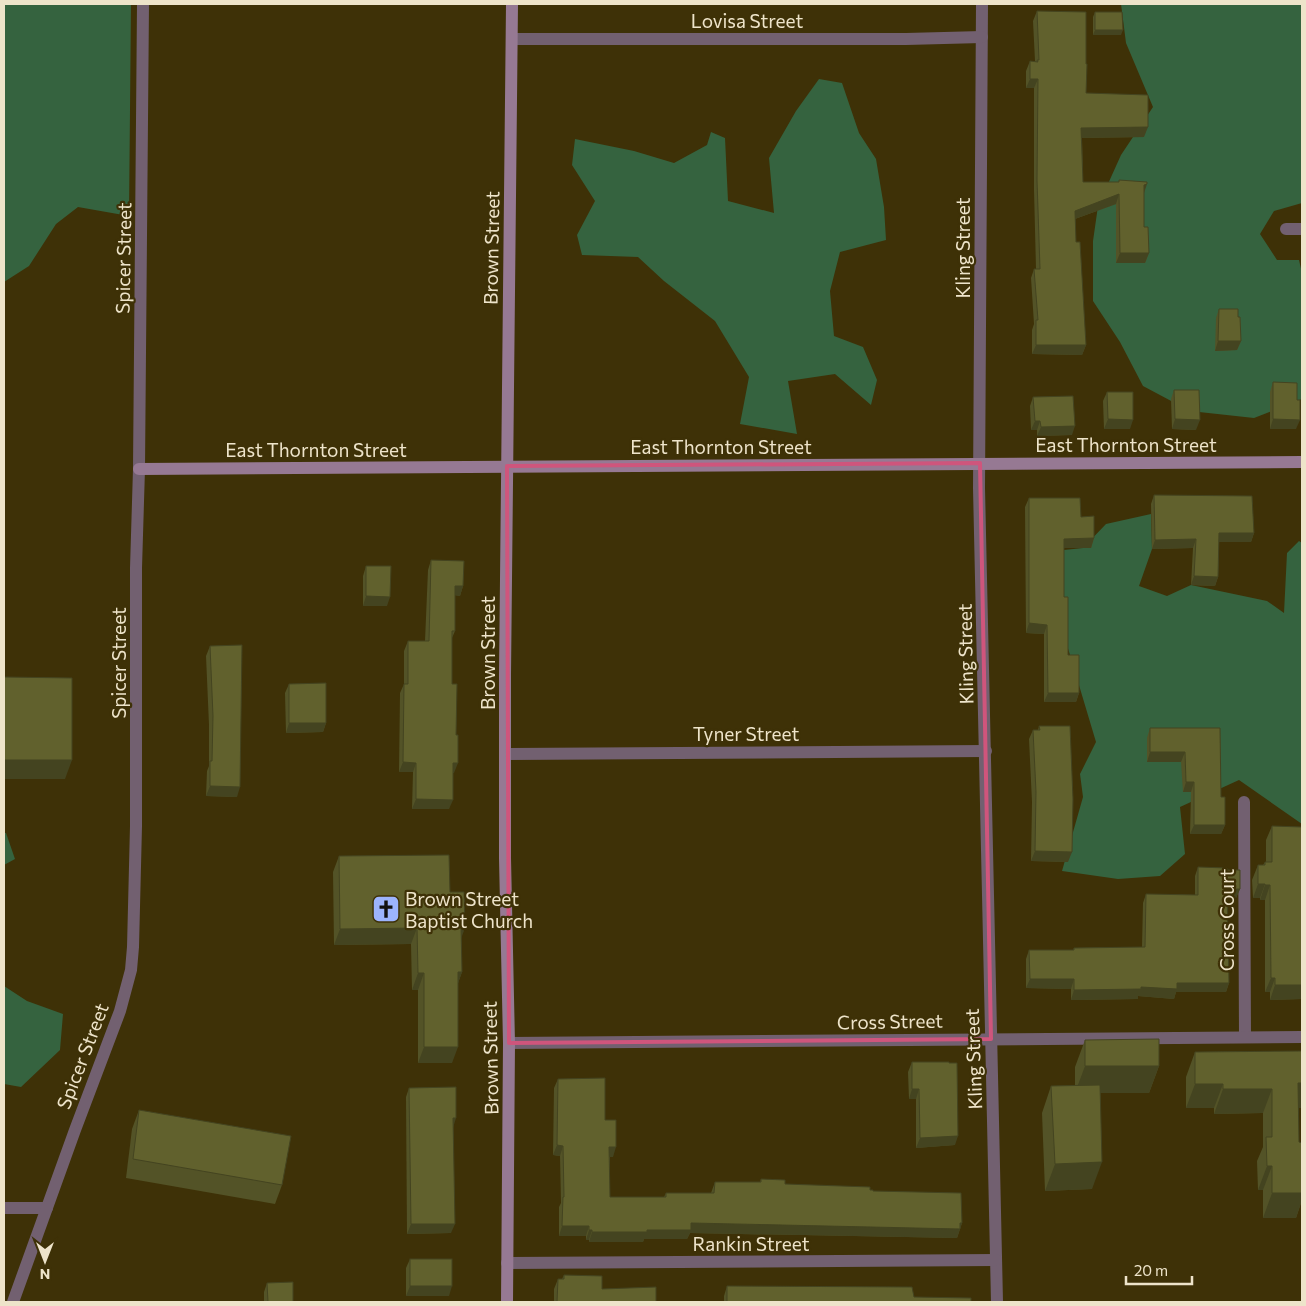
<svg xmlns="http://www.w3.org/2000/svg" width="1306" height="1306" viewBox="0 0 1306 1306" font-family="Commissioner,sans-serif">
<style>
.green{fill:#35633f}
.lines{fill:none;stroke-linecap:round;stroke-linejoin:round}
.minor{stroke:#726070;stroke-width:12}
.tertiary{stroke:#726070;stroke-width:12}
.secondary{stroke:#967993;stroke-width:12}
.wall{fill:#535327}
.shaded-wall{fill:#444420}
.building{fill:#61612d;stroke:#444420}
.marked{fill:none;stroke:#cf557c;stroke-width:4;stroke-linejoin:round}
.labels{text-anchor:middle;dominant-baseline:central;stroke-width:4.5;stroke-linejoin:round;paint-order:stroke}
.street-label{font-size:19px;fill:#eee4ca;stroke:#3e3107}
.poi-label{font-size:19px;fill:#eee4ca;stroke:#3e3107;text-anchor:start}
</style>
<rect width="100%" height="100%" fill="#3e3107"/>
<!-- green -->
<g class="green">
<polygon points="4,4 131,4 129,216 78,207 56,224 29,266 4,282"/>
<polygon points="1121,4 1302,4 1302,203 1274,211 1260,234 1277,260 1299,260 1302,273 1302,399 1254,418 1190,411 1143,386 1120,342 1093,301 1093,241 1098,206 1121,155 1153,107 1126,43"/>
<polygon points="819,79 842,83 859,133 876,159 884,207 886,240 840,252 830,291 834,336 863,347 877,380 871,405 835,374 788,381 797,434 740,424 749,377 715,321 664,281 638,257 582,255 577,235 595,201 572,165 575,139 634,151 674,163 707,145 711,132 725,138 728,201 774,213 769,158 796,111"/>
<polygon points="1151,514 1152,549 1139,586 1167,596 1191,585 1267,601 1284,613 1287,553 1299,541 1302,543 1302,824 1239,780 1180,807 1185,854 1160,876 1118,879 1062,871 1083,797 1080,774 1096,742 1064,635 1054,551 1083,548 1106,524"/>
<polygon points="4,833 6,833 15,859 4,865"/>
<polygon points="4,986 27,1001 63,1014 60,1050 21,1087 4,1084"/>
</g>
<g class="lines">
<!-- minor -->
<g class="minor">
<polyline points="982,4 979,488 997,1302"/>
<polyline points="512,39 906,39 982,37"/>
<polyline points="1286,229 1302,229"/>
<polyline points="506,754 986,751"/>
<polyline points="1244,802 1245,1037"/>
<polyline points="509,1043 1302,1037"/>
<polyline points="4,1208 47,1208"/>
<polyline points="507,1263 996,1260"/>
</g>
<!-- tertiary -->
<polyline class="tertiary" points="13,1302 75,1130 120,1011 131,970 133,947 136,826 136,568 139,469 143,4"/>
<!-- secondary -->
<g class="secondary">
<polyline points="139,469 1302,462"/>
<polyline points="507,1302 509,1043 505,858 505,675 512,4"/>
</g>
</g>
<!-- wall -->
<g class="wall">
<polygon points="1037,11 1086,93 1144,137 1082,138 1083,182 1119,182 1119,180 1144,193 1144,227 1149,253 1145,263 1116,263 1116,204 1075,219 1076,242 1086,345 1082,355 1032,354 1032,330 1034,324 1031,278 1034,269 1036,269 1034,190 1034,88 1026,88 1026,71 1030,61 1035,61 1033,21"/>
<polygon points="1095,12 1121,35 1093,35 1093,17"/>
<polygon points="1219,309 1238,317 1241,341 1237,350 1215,351 1216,318"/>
<polygon points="1273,382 1296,429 1270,429 1270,392"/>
<polygon points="1174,390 1196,430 1172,429 1171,399"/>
<polygon points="1107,392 1130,429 1104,429 1103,401"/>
<polygon points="1033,397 1072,435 1037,436 1037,430 1031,430 1030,406"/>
<polygon points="1154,495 1254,533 1251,542 1219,542 1218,577 1215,586 1191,585 1193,548 1152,549 1151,504"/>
<polygon points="1029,498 1081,517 1094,538 1091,548 1064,548 1064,597 1068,655 1079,693 1076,702 1044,702 1044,634 1026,633 1025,507"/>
<polygon points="431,560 463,586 460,596 455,595 455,631 452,638 452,684 454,773 453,773 449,809 412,809 413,772 399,772 400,693 404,684 404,651 408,641 425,641 428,570"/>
<polygon points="366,566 387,606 363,606 363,576"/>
<polygon points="210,646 237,797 206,796 207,771 209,766 209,725 206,656"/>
<polygon points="289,684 326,723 323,732 286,733 285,693"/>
<polygon points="1039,726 1068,862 1031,861 1032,802 1029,739 1033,730 1038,730"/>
<polygon points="1150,728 1220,728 1221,797 1225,825 1221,834 1190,834 1191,792 1183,792 1181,762 1147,762 1147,738"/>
<polygon points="1272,826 1302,873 1302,999 1270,1000 1270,992 1265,992 1265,900 1260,900 1260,898 1253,898 1252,880 1258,865 1263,865 1265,862 1266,862 1266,840"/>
<polygon points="339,856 450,892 461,937 462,972 458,983 452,1063 418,1063 418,990 412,990 411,944 334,945 333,872"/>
<polygon points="1198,867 1227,870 1240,889 1236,898 1227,898 1229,983 1226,992 1176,992 1174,999 1138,996 1138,999 1071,1000 1071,989 1026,988 1026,959 1029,950 1073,950 1074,948 1142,947 1143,903 1146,894 1195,895 1195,876"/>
<polygon points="1085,1040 1159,1066 1149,1093 1100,1093 1092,1189 1045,1191 1042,1113 1051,1086 1075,1086 1075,1067"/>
<polygon points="1302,1051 1302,1108 1298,1108 1299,1142 1302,1143 1302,1200 1296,1218 1263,1218 1263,1190 1258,1190 1257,1161 1263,1147 1263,1113 1214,1114 1214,1108 1186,1108 1186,1077 1195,1052"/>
<polygon points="912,1062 955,1145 916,1148 916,1099 909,1099 908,1072"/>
<polygon points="558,1079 605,1120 613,1157 610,1157 610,1197 664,1197 666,1193 711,1193 715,1182 760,1182 761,1179 785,1184 870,1190 873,1191 962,1223 957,1238 690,1233 687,1239 644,1239 643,1242 589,1242 589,1240 586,1240 586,1236 559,1236 559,1207 561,1203 560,1156 553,1155 554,1088"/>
<polygon points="409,1088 453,1126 451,1233 407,1234 406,1097"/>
<polygon points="139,1110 282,1185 275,1204 126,1178 132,1129"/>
<polygon points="410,1259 449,1296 406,1296 406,1268"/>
<polygon points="564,1275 602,1289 656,1302 554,1302 554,1289 558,1279 562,1279"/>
<polygon points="267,1283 293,1302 264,1302 264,1292"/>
<polygon points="727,1286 914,1297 971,1302 724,1302 724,1296"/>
</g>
<!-- shaded-wall -->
<g class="shaded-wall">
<polygon points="1095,30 1123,30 1121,35 1093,35"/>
<polygon points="1030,79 1038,79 1034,88 1026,88"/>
<polygon points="1148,127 1144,137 1078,138 1081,128"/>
<polygon points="1147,184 1144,193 1144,185"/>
<polygon points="1119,194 1116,204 1072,220 1075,211"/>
<polygon points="1120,253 1149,253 1145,263 1116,263"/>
<polygon points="1218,341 1241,341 1237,350 1215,351"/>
<polygon points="1036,345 1086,345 1082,355 1032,354"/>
<polygon points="1108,419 1133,420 1130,429 1104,429"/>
<polygon points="1175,419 1200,420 1196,430 1172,429"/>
<polygon points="1273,419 1300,420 1296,429 1270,429"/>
<polygon points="1035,421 1040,421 1037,430 1031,430"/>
<polygon points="1075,426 1072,435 1037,436 1041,427"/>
<polygon points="1219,533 1254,533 1251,542 1216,542"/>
<polygon points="1094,538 1091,548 1061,548 1064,539"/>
<polygon points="1196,539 1193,548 1152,549 1155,540"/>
<polygon points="1194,576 1218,577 1215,586 1191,585"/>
<polygon points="455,586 463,586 460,596 452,595"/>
<polygon points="366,596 390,597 387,606 363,606"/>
<polygon points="1029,623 1047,625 1044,634 1026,633"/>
<polygon points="1048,693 1079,693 1076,702 1044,702"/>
<polygon points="289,723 326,723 323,732 286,733"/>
<polygon points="1150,752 1185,752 1181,762 1147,762"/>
<polygon points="4,760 72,760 65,779 4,779"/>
<polygon points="403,762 416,763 413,772 399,772"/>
<polygon points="453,763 458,763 454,773 450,773"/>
<polygon points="1186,782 1194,782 1191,792 1183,792"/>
<polygon points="210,786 240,787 237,797 206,796"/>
<polygon points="416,799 453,800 449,809 412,809"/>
<polygon points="1194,825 1225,825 1221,834 1190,834"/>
<polygon points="1035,851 1072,852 1068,862 1031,861"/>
<polygon points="1258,884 1265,884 1260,898 1253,898"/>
<polygon points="1265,885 1270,885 1265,900 1260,900"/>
<polygon points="1227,889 1240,889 1236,898 1224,898"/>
<polygon points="417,928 411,944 334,945 340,929"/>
<polygon points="461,928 465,928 459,944"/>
<polygon points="458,972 462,972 456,989"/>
<polygon points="418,973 424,973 418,990 412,990"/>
<polygon points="1271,978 1275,978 1270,992 1265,992"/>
<polygon points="1030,979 1074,979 1071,989 1026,988"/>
<polygon points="1177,983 1229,983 1226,992 1176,992 1174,999 1138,996 1138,999 1071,1000 1074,990 1141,987"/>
<polygon points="1275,985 1302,985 1302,999 1270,1000"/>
<polygon points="424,1047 458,1047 452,1063 418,1063"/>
<polygon points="1085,1066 1159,1066 1149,1093 1075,1093"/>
<polygon points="1298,1083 1302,1083 1302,1108 1289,1108"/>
<polygon points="1195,1084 1223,1084 1214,1108 1186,1108"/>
<polygon points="912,1089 919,1089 916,1099 909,1099"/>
<polygon points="1223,1089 1272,1089 1263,1113 1214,1114"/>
<polygon points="453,1118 456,1118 453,1128"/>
<polygon points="958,1136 955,1145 916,1148 920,1138"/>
<polygon points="557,1145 563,1146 560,1156 553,1155"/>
<polygon points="609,1147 616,1147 613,1157 606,1157"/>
<polygon points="1102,1162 1092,1189 1045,1191 1055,1164"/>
<polygon points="1267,1166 1272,1166 1263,1190 1258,1190"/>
<polygon points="1272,1193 1302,1193 1302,1200 1296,1218 1263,1218"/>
<polygon points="691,1223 962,1223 957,1238 690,1233 687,1239 644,1239 643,1242 589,1242 592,1232 647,1230"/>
<polygon points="411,1224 455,1224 451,1233 407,1234"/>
<polygon points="562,1226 589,1226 586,1236 559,1236"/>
<polygon points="589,1230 592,1230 589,1240 586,1240"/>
<polygon points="410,1286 452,1286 449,1296 406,1296"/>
</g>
<!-- building -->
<g class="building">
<polygon points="1037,11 1086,12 1086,64 1087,64 1086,93 1148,95 1148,127 1081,128 1083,182 1119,182 1119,180 1147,182 1147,184 1144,185 1144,227 1148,227 1149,253 1120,253 1119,194 1075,211 1076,242 1080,242 1086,345 1036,345 1036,320 1038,320 1034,269 1040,269 1037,180 1038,79 1030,79 1030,61 1038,62 1037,60 1039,60"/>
<polygon points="1095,12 1122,12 1123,30 1095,30"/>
<polygon points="1219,309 1238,309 1238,317 1240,317 1241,341 1218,341"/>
<polygon points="1273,382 1297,383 1297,400 1300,400 1300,420 1273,419"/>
<polygon points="1174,390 1199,390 1200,420 1175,419"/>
<polygon points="1107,392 1133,392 1133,420 1108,419"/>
<polygon points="1073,396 1075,426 1041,427 1040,421 1035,421 1033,397"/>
<polygon points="1154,495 1252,496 1254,533 1219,533 1218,577 1194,576 1196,539 1155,540"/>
<polygon points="1029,498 1080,498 1081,517 1094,516 1094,538 1064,539 1064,597 1068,597 1068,655 1079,655 1079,693 1048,693 1047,625 1029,623"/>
<polygon points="431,560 464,561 463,586 455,586 455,631 452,631 452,684 457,684 456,735 458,735 458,763 453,763 453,800 416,799 416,763 403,762 404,684 408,684 408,641 429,641"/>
<polygon points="366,566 391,566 390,597 366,596"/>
<polygon points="242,645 240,787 210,786 210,761 212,761 213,716 210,646"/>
<polygon points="4,677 72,678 72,760 4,760"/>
<polygon points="326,683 326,723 289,723 289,684"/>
<polygon points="1039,726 1070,726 1073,799 1072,852 1035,851 1036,792 1033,730 1040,730"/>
<polygon points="1150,728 1220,728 1221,797 1225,797 1225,825 1194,825 1194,782 1186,782 1185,752 1150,752"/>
<polygon points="1272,826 1302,827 1302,985 1275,985 1275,978 1271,978 1270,885 1265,885 1265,884 1258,884 1258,865 1265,865 1265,862 1272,862"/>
<polygon points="449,855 450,892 464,892 465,928 461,928 462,972 458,972 458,1047 424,1047 424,973 418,973 417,928 340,929 339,856"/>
<polygon points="1198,867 1227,868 1227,870 1240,870 1240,889 1227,889 1229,983 1177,983 1177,989 1141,987 1141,989 1074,990 1074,979 1030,979 1029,950 1074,950 1074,948 1145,947 1146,894 1198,895"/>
<polygon points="1159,1039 1159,1066 1085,1066 1085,1040"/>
<polygon points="1302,1051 1302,1083 1298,1083 1299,1142 1302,1143 1302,1193 1272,1193 1272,1166 1267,1166 1266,1137 1272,1137 1272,1089 1223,1089 1223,1084 1195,1084 1195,1052"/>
<polygon points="912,1062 949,1062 949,1063 957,1063 958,1136 920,1138 919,1089 912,1089"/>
<polygon points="605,1078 605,1120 616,1120 616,1147 609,1147 610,1197 666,1197 666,1193 714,1193 715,1182 761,1182 761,1179 785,1180 785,1184 870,1187 870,1190 873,1190 873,1191 961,1193 962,1223 960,1223 960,1229 691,1223 691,1230 647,1230 647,1232 592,1232 592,1230 589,1230 589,1226 562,1226 563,1197 564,1197 563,1146 557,1145 558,1079"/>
<polygon points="1100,1085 1102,1162 1055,1164 1051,1086"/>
<polygon points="456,1087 456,1118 453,1118 455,1224 411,1224 409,1088"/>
<polygon points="139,1110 291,1136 282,1185 133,1159"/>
<rect x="410" y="1259" width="42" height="27"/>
<polygon points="564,1275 602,1276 602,1289 656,1287 656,1302 557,1302 558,1279 564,1279"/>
<polygon points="293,1282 293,1302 268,1302 267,1283"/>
<polygon points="727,1286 912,1287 914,1297 971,1298 971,1302 727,1302"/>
</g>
<!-- marked area -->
<path class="marked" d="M980,463l11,576 -482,4 -2,-577z"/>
<!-- icons -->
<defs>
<g id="church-square" transform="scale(1.4375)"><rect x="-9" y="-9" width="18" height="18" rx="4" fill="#9cb4fd" stroke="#3e3107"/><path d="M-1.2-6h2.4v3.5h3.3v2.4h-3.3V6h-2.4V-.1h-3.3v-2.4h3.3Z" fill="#111"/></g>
</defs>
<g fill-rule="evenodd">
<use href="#church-square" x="386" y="909"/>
</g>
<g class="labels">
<!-- street labels -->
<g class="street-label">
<text x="747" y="20">Lovisa Street</text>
<text transform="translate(491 248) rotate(-89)">Brown Street</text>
<text transform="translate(962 248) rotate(-90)">Kling Street</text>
<text transform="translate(123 258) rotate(-89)">Spicer Street</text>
<text x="1126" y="444">East Thornton Street</text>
<text x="721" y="446">East Thornton Street</text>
<text x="316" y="449">East Thornton Street</text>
<text transform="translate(487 653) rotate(-90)">Brown Street</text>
<text transform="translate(965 654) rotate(-91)">Kling Street</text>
<text transform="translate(118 663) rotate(-90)">Spicer Street</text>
<text x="746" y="733">Tyner Street</text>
<text transform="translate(1226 920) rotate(-90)">Cross Court</text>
<text transform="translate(890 1021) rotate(-1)">Cross Street</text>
<text transform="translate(82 1056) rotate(-69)">Spicer Street</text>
<text transform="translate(490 1058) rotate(-91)">Brown Street</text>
<text transform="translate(973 1059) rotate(-92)">Kling Street</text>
<text x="751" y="1243">Rankin Street</text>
</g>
<!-- poi labels -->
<g class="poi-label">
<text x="405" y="898">Brown Street<tspan x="405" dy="22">Baptist Church</tspan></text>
</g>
</g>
<!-- border -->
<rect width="1306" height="1306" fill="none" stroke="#eee4ca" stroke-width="10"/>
<!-- north arrow -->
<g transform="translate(45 1261) rotate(180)" stroke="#3e3107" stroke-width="4" paint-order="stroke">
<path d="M0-4L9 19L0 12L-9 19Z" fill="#eee4ca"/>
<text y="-8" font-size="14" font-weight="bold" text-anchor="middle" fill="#eee4ca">N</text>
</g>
<!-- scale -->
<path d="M1126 1276v8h66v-8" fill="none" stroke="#eee4ca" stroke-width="2.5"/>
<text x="1134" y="1276" font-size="15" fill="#eee4ca" stroke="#3e3107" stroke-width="4" paint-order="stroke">20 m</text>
</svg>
